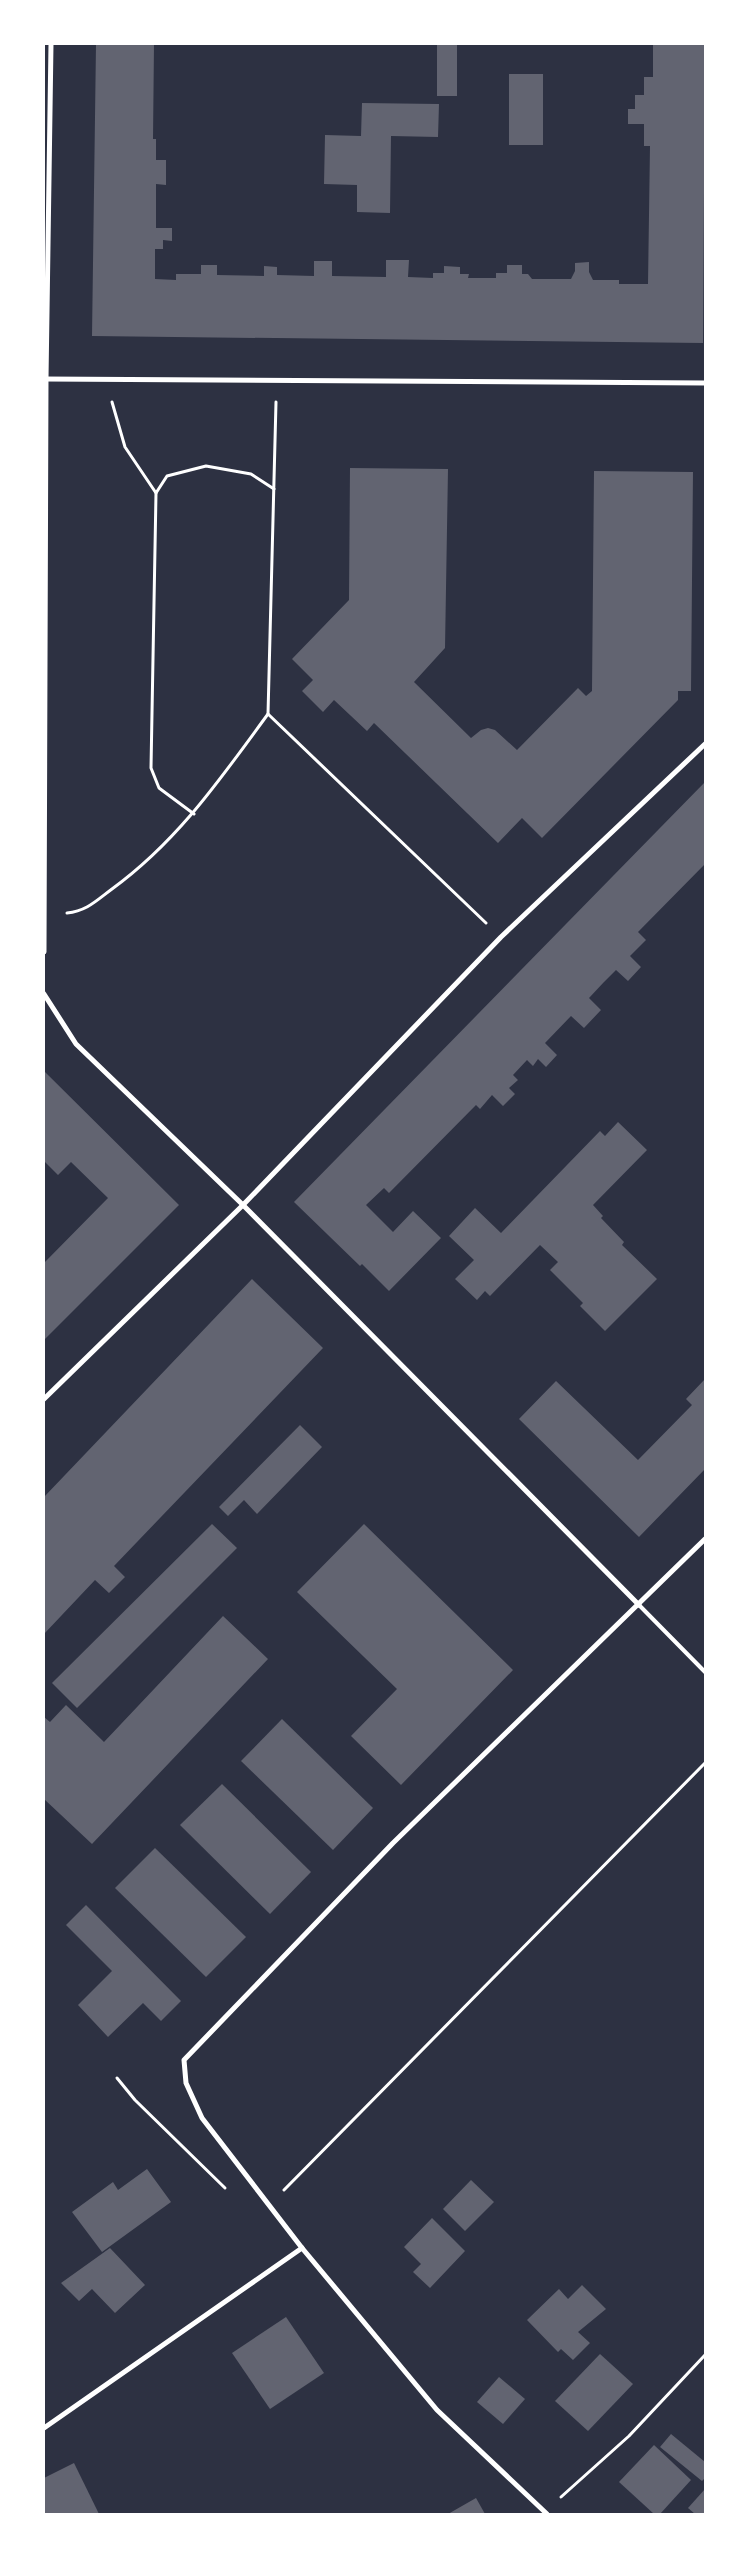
<svg xmlns="http://www.w3.org/2000/svg" width="749" height="2558" viewBox="0 0 749 2558" font-family="Karla,sans-serif">
<style>
.building{fill:#626471}
.lines{fill:none;stroke-linecap:round;stroke-linejoin:round}
.path{stroke:#fff;stroke-width:3}
.service{stroke:#fff;stroke-width:4}
.minor{stroke:#fff;stroke-width:5}
</style>
<rect width="100%" height="100%" fill="#2d3142"/>
<!-- building -->
<g class="building">
<polygon points="96,44 154,44 153,139 156,139 156,160 166,160 166,185 156,184 156,228 172,228 172,241 163,240 163,249 155,249 155,279 176,280 176,274 201,274 201,265 217,265 217,275 264,276 264,266 277,267 277,275 314,276 314,261 332,261 332,276 386,277 386,260 409,260 408,277 433,278 433,273 444,273 444,266 460,267 460,274 469,274 468,278 496,278 496,273 507,273 507,265 522,265 522,274 528,274 532,279 571,279 575,271 575,263 589,262 589,272 593,280 619,280 619,284 648,284 650,146 644,146 644,124 628,124 628,109 635,109 635,95 644,95 644,77 653,77 653,44 705,44 703,343 92,336"/>
<rect x="437" y="44" width="20" height="52"/>
<rect x="509" y="74" width="34" height="71"/>
<polygon points="362,103 439,104 438,137 391,136 390,213 357,212 357,185 324,184 325,135 361,136"/>
<polygon points="350,468 448,469 445,648 414,682 471,738 481,730 488,728 495,730 517,750 578,688 586,696 592,691 594,471 693,472 691,691 678,691 678,700 542,838 522,818 498,843 374,723 367,731 334,700 323,712 302,691 313,680 292,659 349,600"/>
<polygon points="705,782 705,864 638,932 646,940 630,956 641,967 628,981 616,970 604,982 589,998 601,1010 584,1028 571,1016 545,1043 557,1055 546,1067 538,1059 533,1066 527,1060 513,1075 518,1080 509,1088 515,1094 503,1106 492,1095 480,1109 476,1105 389,1193 384,1188 366,1205 393,1232 413,1211 441,1238 389,1291 362,1264 360,1266 294,1202"/>
<polygon points="44,1071 179,1205 44,1340 44,1263 108,1198 71,1162 58,1175 44,1161"/>
<polygon points="618,1122 647,1150 593,1205 603,1216 601,1218 624,1242 622,1245 657,1279 605,1331 580,1306 583,1303 550,1270 558,1262 540,1245 490,1296 485,1291 477,1300 455,1279 474,1260 449,1236 475,1208 501,1233 600,1131 605,1136"/>
<polygon points="252,1279 323,1348 114,1566 125,1577 109,1593 95,1580 44,1634 44,1497"/>
<polygon points="705,1379 705,1469 639,1537 519,1419 556,1381 638,1460 692,1405 686,1399"/>
<polygon points="300,1425 322,1447 257,1514 244,1500 228,1516 219,1507"/>
<polygon points="212,1524 237,1548 77,1708 52,1683"/>
<polygon points="364,1524 513,1670 401,1785 351,1736 397,1689 297,1592"/>
<polygon points="223,1616 268,1659 92,1844 44,1799 44,1717 50,1722 66,1705 104,1742"/>
<polygon points="282,1719 373,1808 333,1850 241,1761"/>
<polygon points="222,1784 311,1872 270,1914 180,1825"/>
<polygon points="155,1848 246,1937 206,1977 115,1888"/>
<polygon points="86,1905 181,2001 161,2021 143,2003 108,2037 78,2005 112,1971 66,1925"/>
<polygon points="147,2169 171,2202 102,2252 72,2212 113,2182 118,2190"/>
<polygon points="471,2180 494,2202 465,2231 443,2209"/>
<polygon points="432,2218 465,2251 430,2288 413,2272 421,2264 404,2247"/>
<polygon points="110,2248 145,2285 115,2313 92,2289 79,2301 61,2283"/>
<polygon points="582,2285 606,2309 578,2332 590,2343 573,2360 561,2349 558,2352 527,2320 559,2289 568,2299"/>
<polygon points="286,2317 324,2373 270,2409 232,2353"/>
<polygon points="600,2354 633,2384 588,2431 555,2401"/>
<polygon points="499,2377 525,2399 503,2424 477,2402"/>
<polygon points="671,2434 705,2462 705,2478 702,2481 660,2447"/>
<polygon points="654,2445 691,2480 660,2514 654,2514 619,2482"/>
<polygon points="74,2463 99,2514 44,2514 44,2478"/>
<polygon points="705,2489 705,2514 695,2514 688,2508"/>
<polygon points="476,2498 485,2514 448,2514"/>
</g>
<g class="lines">
<!-- path -->
<g class="path">
<polyline points="112,402 125,447 156,493"/>
<polyline points="276,402 268,714 486,923"/>
<polyline points="194,814 159,788 151,768 156,493 167,476 206,466 251,474 274,489"/>
<path d="M67,913c20,-2 30,-13 45,-24 66,-48 109,-111 156,-175"/>
<polyline points="117,2078 135,2100 225,2188"/>
<polyline points="284,2190 705,1763"/>
<polyline points="561,2497 629,2436 705,2355"/>
</g>
<!-- service -->
<polyline class="service" points="639,1605 705,1672"/>
<!-- minor -->
<g class="minor">
<polyline points="44,379 705,383"/>
<polyline points="44,952 46,379 51,44"/>
<polyline points="44,994 76,1044 243,1205 639,1605"/>
<polyline points="44,1399 243,1205 501,937 705,744"/>
<polyline points="44,2428 302,2248"/>
<polyline points="547,2514 437,2410 302,2248 202,2118 186,2083 184,2060 393,1843 705,1539"/>
</g>
</g>
<!-- border -->
<rect width="749" height="2558" fill="none" stroke="#ffffff" stroke-width="90"/>
</svg>
